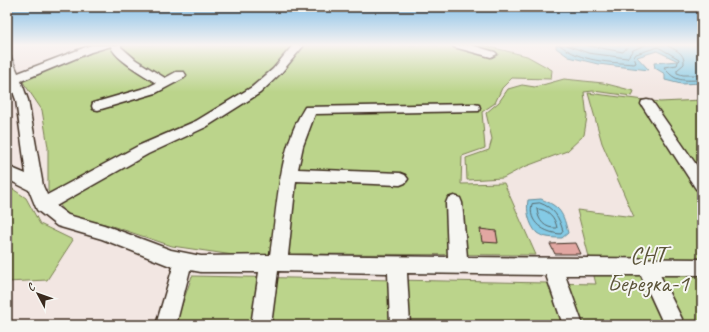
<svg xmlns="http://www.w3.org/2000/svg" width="709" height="332" viewBox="0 0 709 332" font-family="Caveat,sans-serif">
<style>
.green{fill:#bbd48b;stroke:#7b7f54}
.water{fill:#84cae5;stroke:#678a95}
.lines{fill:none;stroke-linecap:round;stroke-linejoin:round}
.shore{stroke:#586a6e;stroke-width:1}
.building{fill:#e2a7a2;stroke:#3b2a1e}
.minor-casing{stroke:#3b2a1e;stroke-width:3}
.minor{fill:#f6f6f2;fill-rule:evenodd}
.labels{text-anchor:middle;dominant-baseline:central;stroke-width:4;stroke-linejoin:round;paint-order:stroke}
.near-park-label{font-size:24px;fill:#5b5439;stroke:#f6f6f2}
</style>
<rect width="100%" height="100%" fill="#f2e6e2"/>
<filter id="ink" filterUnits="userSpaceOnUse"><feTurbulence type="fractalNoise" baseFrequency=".025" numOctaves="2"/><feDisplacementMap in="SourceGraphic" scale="8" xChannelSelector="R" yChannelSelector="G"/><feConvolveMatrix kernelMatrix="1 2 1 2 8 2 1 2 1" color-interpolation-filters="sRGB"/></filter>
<g filter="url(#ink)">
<!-- green -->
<g class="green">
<polygon points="112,45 482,45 527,56 552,70 551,79 512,78 502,88 495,103 482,112 485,148 462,156 461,184 504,183 536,255 288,254 240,256 172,246 109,225 69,216 48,191 48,147 42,110 21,79 89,52"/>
<polygon points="564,79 603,83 634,91 632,96 593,91 584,92 587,117 584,135 567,151 524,167 503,178 467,180 466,158 489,150 492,139 486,113 499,102 508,89 522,85 535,87"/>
<polygon points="588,93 660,102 702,100 702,325 175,325 192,276 596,284 577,210 634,217 602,143"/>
<polygon points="7,185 26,198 40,224 73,240 47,280 7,282"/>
</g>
<!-- water -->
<g class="water">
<polygon points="556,45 702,45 702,83 681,84 665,80 665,74 655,68 654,63 678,61 657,51 637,57 649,70 598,64 569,57 556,48"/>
<path d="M541,199c20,8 22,14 27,34l-6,5c-8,0 -18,0 -25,-5 -8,-8 -11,-23 -9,-33z"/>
</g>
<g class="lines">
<!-- shore -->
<g class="shore">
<path d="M560,45c21,17 49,17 74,19l2,-1 -2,-6 2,-3 22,-7 21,12 -2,6 -13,2c11,16 20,13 38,13"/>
<polyline points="567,45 588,53 627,58 633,50 645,45"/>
<polyline points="584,45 623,52 629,45"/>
<path d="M666,45c9,5 19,7 18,19l-7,6v3l6,2h19"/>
<path d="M540,203c14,5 19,14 23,28l-2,3c-16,-1 -34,-11 -29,-30z"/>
<path d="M537,209c11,0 18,8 20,19 -12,1 -19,-7 -20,-19z"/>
</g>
</g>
<!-- building -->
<g class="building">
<polygon points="480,229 496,231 498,243 482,242"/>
<polygon points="576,243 581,254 555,254 550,244"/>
</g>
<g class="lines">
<!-- minor casing -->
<g class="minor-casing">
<g id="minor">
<path d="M91,45h30v2l15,13 29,18 11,-6h8l2,3 -2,3 -28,15 -58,17 -5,-1 -1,-3 1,-3 55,-16 8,-4c-11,-8 -42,-24 -45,-37l-20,6 -70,29 7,19 15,86 4,9 91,-49 58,-25 56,-34 21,-18 20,-24h11l-23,28 -21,20 -54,34 -58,27 -92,52 12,9 36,10 67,25 30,6 69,-1c8,-48 8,-106 35,-148l169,-3 5,1 1,3 -1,3 -164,3 -12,32 -5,23 102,4 5,2 3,4 -3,4 -5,2 -104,-4 -8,74 160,2 -2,-54 2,-5 6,-2 6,2 2,5 5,54 235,2v16h-42l25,50h-21l-23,-50h-76l18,50h-20l-17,-50 -139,-2 3,52h-20l-2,-52 -110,-2 -7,54h-20l8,-53h-58l-11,-2 -14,55h-20l17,-58 -71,-28 -45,-13 -20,-16 -8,-20 -22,-11v-13l19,8 -10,-74 -9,-25v-19l4,1 7,16z"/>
<polygon points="453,45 471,45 495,52 497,54 491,57 454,47"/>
<polygon points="647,100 652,101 702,173 702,191 696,189 641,104 642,101"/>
</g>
</g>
<!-- minor -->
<use href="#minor" class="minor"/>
</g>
</g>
<!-- sky -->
<linearGradient id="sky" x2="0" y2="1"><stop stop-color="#80bde7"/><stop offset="0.49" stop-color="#f9f4f2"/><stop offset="1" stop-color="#f9f4f2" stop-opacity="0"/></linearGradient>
<rect width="709" height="92" fill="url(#sky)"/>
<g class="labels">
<!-- near-park labels -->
<g class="near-park-label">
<text x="648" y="255">СНТ<tspan x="648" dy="28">Березка-1</tspan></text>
</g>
</g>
<!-- margin -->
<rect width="709" height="332" fill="none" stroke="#f6f6f2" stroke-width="24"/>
<rect x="12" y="12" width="685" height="308" fill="none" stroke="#3b2a1e" stroke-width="1.5" filter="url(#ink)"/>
<!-- north arrow -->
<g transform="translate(38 294) rotate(311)" stroke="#f6f6f2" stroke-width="3" paint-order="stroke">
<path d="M0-3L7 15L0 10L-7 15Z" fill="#3b2a1e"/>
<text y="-6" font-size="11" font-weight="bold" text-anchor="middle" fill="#3b2a1e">С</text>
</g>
</svg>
